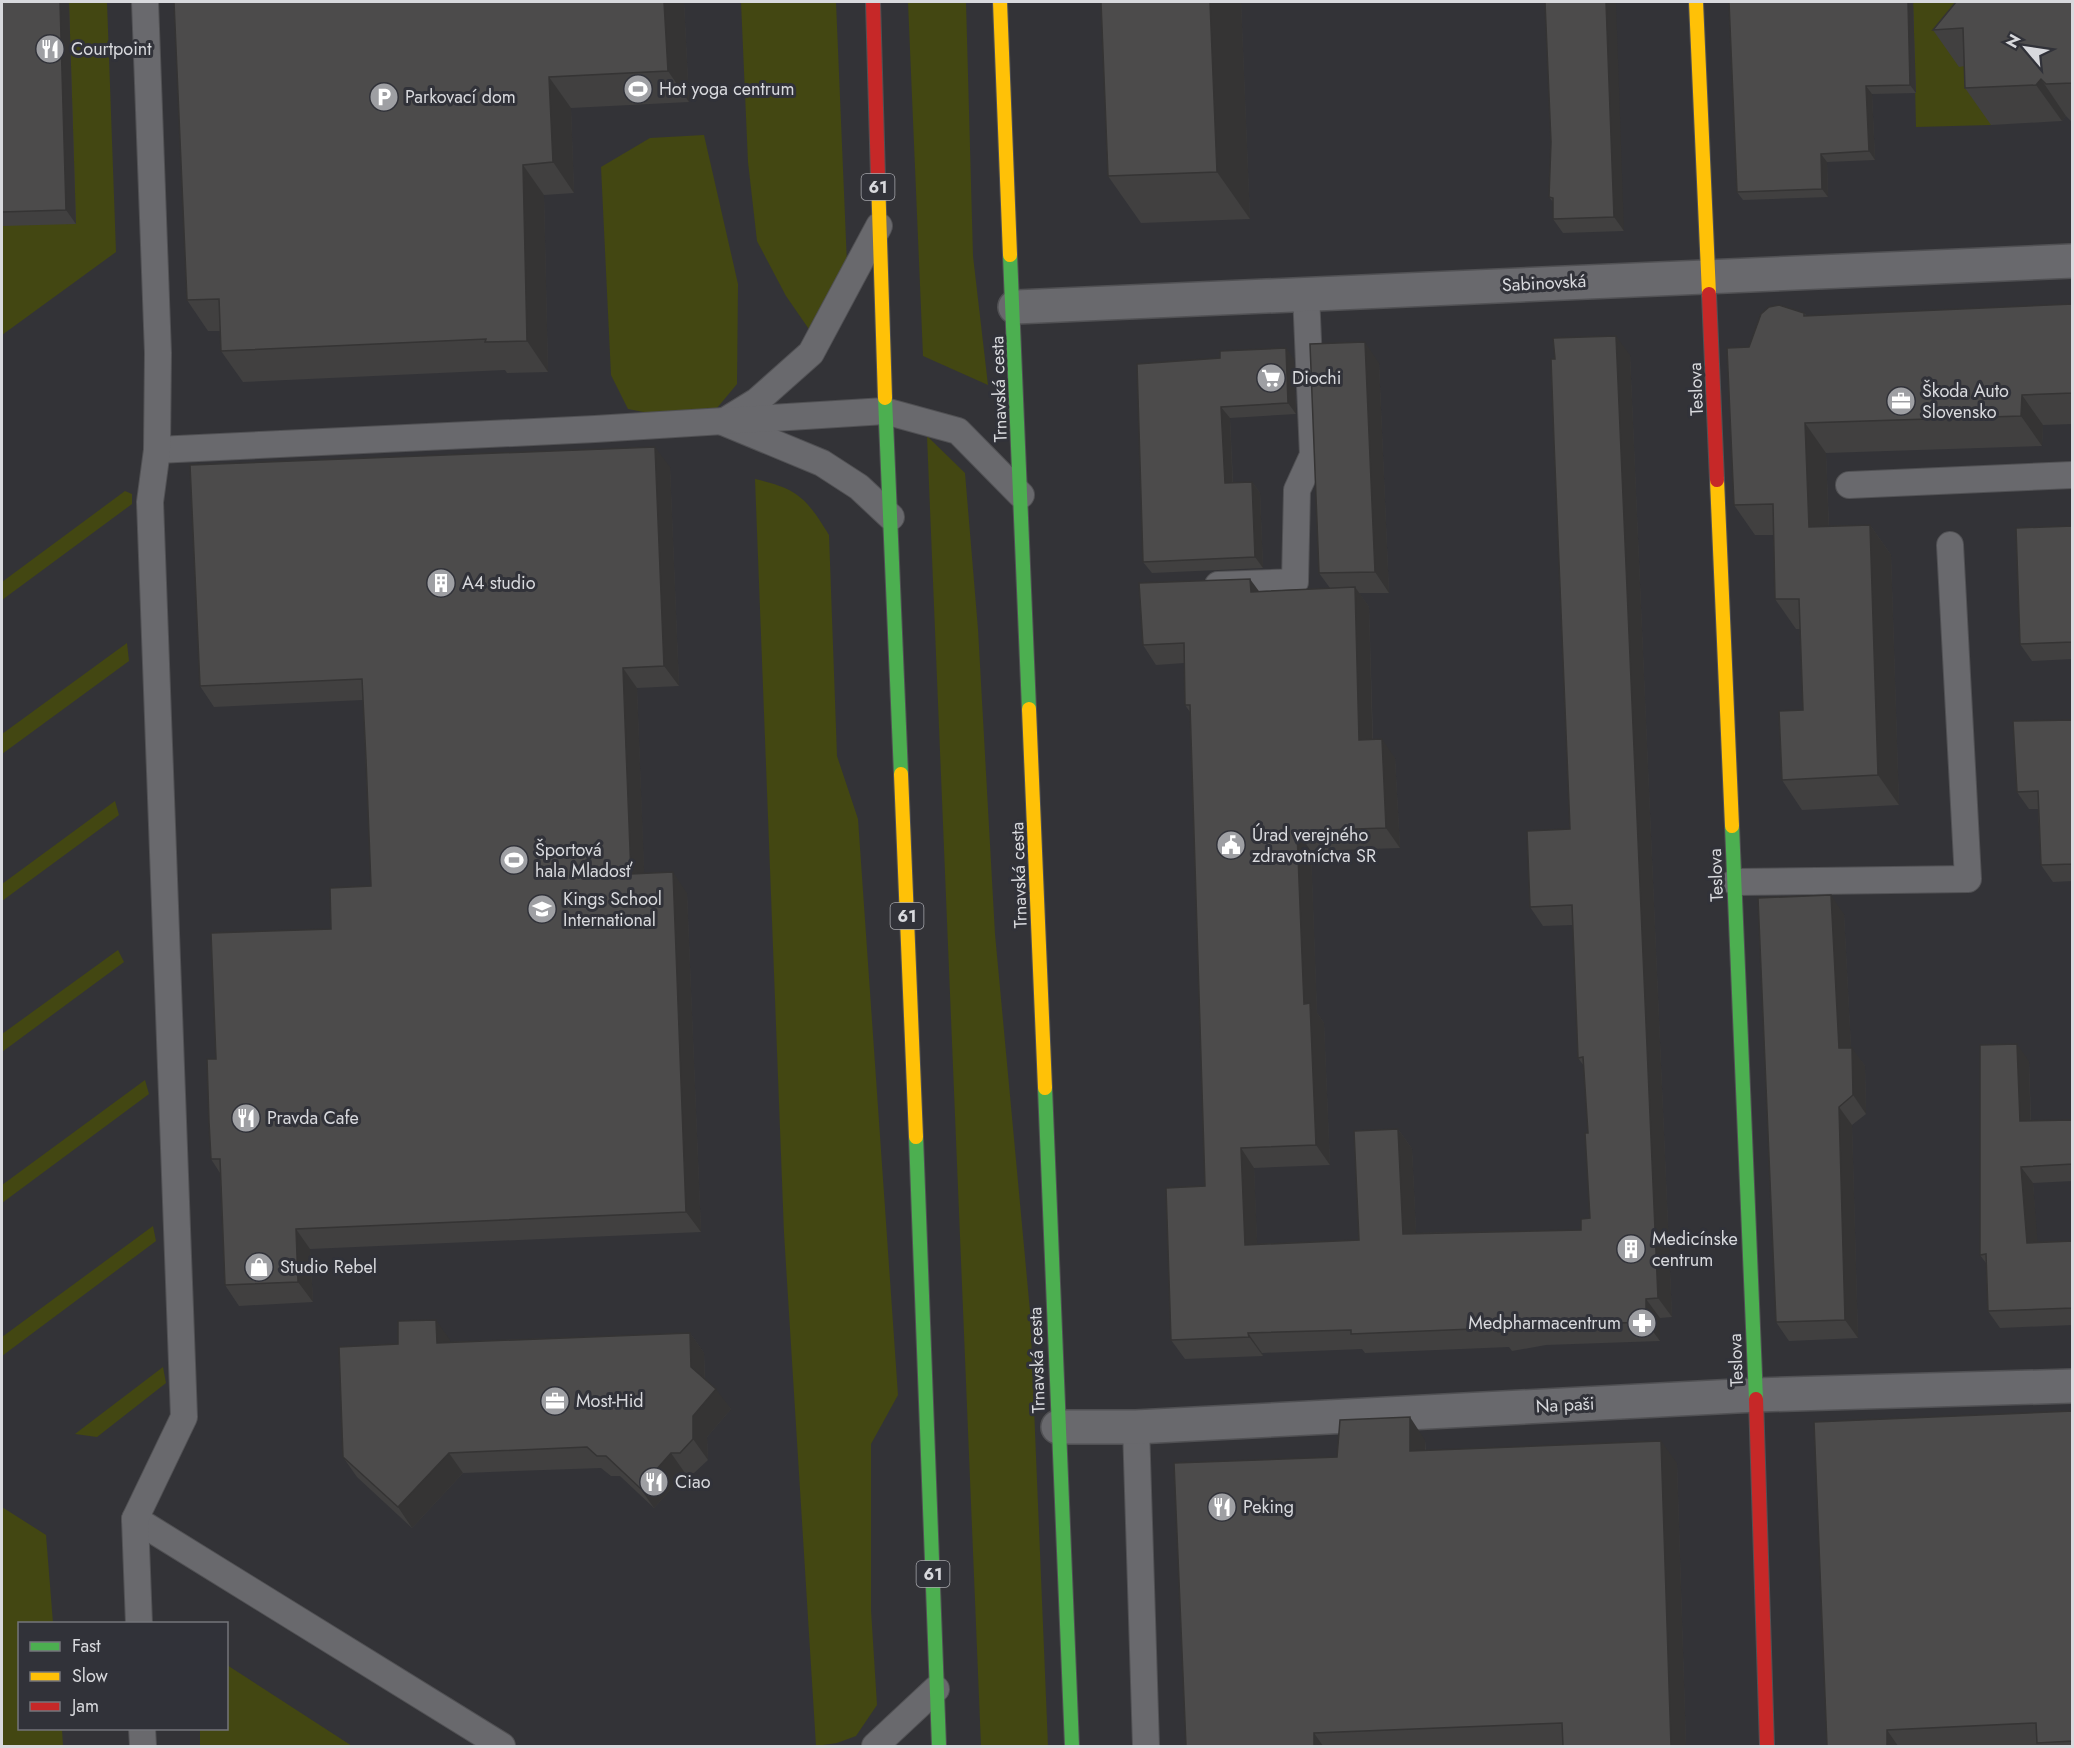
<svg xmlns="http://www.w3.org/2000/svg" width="2074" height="1748" viewBox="0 0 2074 1748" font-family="Jost,sans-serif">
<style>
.green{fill:#434712}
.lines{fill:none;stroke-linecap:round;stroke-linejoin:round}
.lane-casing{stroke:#515154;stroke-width:28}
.street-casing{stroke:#515154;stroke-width:36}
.fast-casing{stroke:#515154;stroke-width:16}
.slow-casing{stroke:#515154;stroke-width:16}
.jam-casing{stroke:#515154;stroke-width:16}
.lane{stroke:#69696d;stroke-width:26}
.street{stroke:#69696d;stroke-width:33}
.fast{stroke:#4caf50;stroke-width:14}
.slow{stroke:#ffc107;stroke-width:14}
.jam{stroke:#c62828;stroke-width:14}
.wall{fill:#414040}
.shaded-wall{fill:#353434}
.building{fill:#4c4b4b;stroke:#353434;stroke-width:1.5}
.labels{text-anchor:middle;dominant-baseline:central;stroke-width:6;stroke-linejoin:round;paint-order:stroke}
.shield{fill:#313239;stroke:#a6a7ac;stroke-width:1.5}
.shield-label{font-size:16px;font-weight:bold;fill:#d8d9dd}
.poi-label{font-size:18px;fill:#d8d9dd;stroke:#313239;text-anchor:start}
.street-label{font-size:18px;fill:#d8d9dd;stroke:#313239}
</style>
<rect width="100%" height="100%" fill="#333337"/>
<!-- green -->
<g class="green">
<polygon points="2,2 107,2 116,252 2,335"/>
<polygon points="741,2 836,2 847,264 813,335 786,296 757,241 748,162"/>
<polygon points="908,2 966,2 973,256 988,385 923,356"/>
<polygon points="1913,2 2072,2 1989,65 1991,125 1916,127"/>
<polygon points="704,135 738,284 737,384 717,408 664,416 628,409 611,375 601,167 650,138"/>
<polygon points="927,436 965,473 978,629 995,934 1030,1311 1048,1746 981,1746"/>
<path d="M755,479c44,10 51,19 74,56l8,221 21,63 40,576 -27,49v166l6,95 -21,31 -19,7 -21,3 -32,-513z"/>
<polygon points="125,491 132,494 132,504 2,600 2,582"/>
<polygon points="127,643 129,661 2,754 2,734"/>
<polygon points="115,801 119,815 2,901 2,884"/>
<polygon points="118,950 124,962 2,1052 2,1034"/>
<polygon points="145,1080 149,1094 2,1203 2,1185"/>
<polygon points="153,1226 156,1241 2,1356 2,1337"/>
<polygon points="163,1367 166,1383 97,1437 75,1434"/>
<polygon points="2,1507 46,1535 53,1623 20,1624 20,1728 62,1729 63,1746 2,1746"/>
<polygon points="227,1665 352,1746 200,1746 200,1729 226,1728"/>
</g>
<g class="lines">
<!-- lane casing -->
<g class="lane-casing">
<g id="lane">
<polyline points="879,226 811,353 757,401 723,422 822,463 859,487 891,517"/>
<polyline points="157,450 595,429 885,411 958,431 1021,495"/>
<polyline points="1849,485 2072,475"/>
<polyline points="1218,585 1295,582 1297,490 1313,455 1306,294"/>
<polyline points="1735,882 1968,879 1950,545"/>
<polyline points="1136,1427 1146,1746"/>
<polyline points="135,1519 502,1746"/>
<polyline points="139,1624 135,1519 184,1417 150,502 157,450 158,353 145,2"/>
<polyline points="142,1728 143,1746"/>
<polyline points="875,1746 936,1689"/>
</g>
</g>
<!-- street casing -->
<g class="street-casing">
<g id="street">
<polyline points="1015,307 2072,261"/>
<polyline points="1058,1427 1136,1427 1756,1395 2072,1386"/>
</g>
</g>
<!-- fast casing -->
<g class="fast-casing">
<g id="fast">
<polyline points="1010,255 1029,709"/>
<polyline points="885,398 901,774"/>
<polyline points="1732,826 1756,1399"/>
<polyline points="1045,1088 1072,1746"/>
<polyline points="916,1137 939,1746"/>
</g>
</g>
<!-- slow casing -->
<g class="slow-casing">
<g id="slow">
<polyline points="1000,2 1010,255"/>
<polyline points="1696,2 1709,294"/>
<polyline points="878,178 885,398"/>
<polyline points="1717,480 1732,826"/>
<polyline points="1029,709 1045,1088"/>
<polyline points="901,774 916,1137"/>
</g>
</g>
<!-- jam casing -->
<g class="jam-casing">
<g id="jam">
<polyline points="873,2 878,178"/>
<polyline points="1709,294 1717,480"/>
<polyline points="1756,1399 1767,1746"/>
</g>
</g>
<!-- lane -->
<use href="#lane" class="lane"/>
<!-- street -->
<use href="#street" class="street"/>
<!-- fast -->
<use href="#fast" class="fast"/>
<!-- slow -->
<use href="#slow" class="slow"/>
<!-- jam -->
<use href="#jam" class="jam"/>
</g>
<!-- wall -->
<g class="wall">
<polygon points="2,2 69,2 76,224 2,226"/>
<polygon points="174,2 684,2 689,102 571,108 574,193 544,195 548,372 507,373 505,370 243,382 221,351 220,331 208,331 187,300"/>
<polygon points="1101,2 1241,2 1250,219 1141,223 1108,176"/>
<polygon points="1545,2 1624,231 1563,233 1553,219 1553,202 1549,197 1551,142"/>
<polygon points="1913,2 1916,93 1872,94 1875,160 1827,162 1828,197 1743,200 1737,192"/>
<polygon points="2073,2 2073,121 2071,121 2066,116 2062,121 1991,125 1965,88 1965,66 1959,67 1933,30"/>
<polygon points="2073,304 2073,424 2043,425 2042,446 1826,453 1829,526 1870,525 1891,555 1899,805 1802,810 1782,780 1803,710 1800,629 1796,629 1775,599 1774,535 1755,535 1734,505 1749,347 1804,313 1807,316"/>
<polygon points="1630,355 1672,1317 1660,1318 1660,1341 1546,1345 1512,1351 1509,1347 1365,1353 1362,1349 1262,1353 1263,1356 1185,1359 1171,1340 1205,1186 1190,712 1185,705 1184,663 1156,665 1143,645 1259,591 1330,588 1319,573 1379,363 1389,593 1359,593 1369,607 1373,739 1395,758 1400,848 1311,851 1317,1013 1324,1023 1330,1165 1254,1168 1257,1244 1359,1240 1398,1129 1412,1149 1416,1233 1581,1230 1590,1218 1588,1133 1584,1066 1578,1058 1573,925 1543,926 1530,907 1570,829"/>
<polygon points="1220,358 1294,359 1296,414 1230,418 1233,483 1252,482 1260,493 1263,568 1152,573 1143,562"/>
<polygon points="670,467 679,686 637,688 644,874 687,893 701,1232 310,1249 313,1302 239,1306 225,1285 220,1173 211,1159 331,929 371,886 363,700 214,707 200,686"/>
<polygon points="2073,526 2073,659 2032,661 2020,644"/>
<polygon points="2073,720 2073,881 2053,882 2041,865 2038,809 2029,809 2017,792"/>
<polygon points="1844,914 1851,1048 1865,1066 1866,1114 1852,1125 1858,1338 1789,1341 1776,1322"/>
<polygon points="2029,1061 2031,1121 2073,1120 2073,1181 2033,1183 2037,1242 2073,1241 2073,1325 2000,1328 1988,1311 1986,1263 1980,1255"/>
<polygon points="690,1333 704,1353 705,1379 731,1409 707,1437 708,1460 694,1473 685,1473 654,1508 620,1476 611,1476 601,1468 463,1473 412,1528 357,1477 343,1457 398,1344 450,1340 450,1342"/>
<polygon points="2073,1411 2073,1746 1827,1746"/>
<polygon points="1425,1440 1426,1450 1677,1463 1686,1746 1186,1746 1337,1457"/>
</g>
<!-- shaded-wall -->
<g class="shaded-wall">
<polygon points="60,2 69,2 76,224 66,210"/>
<polygon points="664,2 684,2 689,102 668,71"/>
<polygon points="1210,2 1241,2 1250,219 1217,172"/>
<polygon points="1606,2 1616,2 1624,231 1614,217"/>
<polygon points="1908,2 1913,2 1916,93 1910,85"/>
<polygon points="549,77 571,108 574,193 553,162"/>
<polygon points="2041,79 2066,116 2062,121 2036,85"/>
<polygon points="1866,86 1872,94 1875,160 1869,151"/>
<polygon points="1821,154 1827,162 1828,197 1822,189"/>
<polygon points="523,165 544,195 548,372 527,341"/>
<polygon points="1616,336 1630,355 1672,1317 1658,1298"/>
<polygon points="1365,342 1379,363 1389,593 1375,572"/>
<polygon points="1286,348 1294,359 1296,414 1288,403"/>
<polygon points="2022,395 2043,425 2042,446 2021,416"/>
<polygon points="1221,407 1230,418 1233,494 1225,483"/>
<polygon points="1805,423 1826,453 1830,557 1809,527"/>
<polygon points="655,447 670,467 679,686 664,666"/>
<polygon points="1252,482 1260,493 1263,568 1255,557"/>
<polygon points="1870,525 1891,555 1899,805 1878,775"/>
<polygon points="1250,579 1264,598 1251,592"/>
<polygon points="1355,587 1369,607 1373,760 1359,740"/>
<polygon points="623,668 637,688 645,894 631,874"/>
<polygon points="1382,739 1395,758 1400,848 1386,828"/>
<polygon points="1297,831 1311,851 1317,1013 1324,1023 1330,1165 1316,1145 1304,1004"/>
<polygon points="673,872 687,893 701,1232 686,1212"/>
<polygon points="1831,895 1844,914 1852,1067 1839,1048"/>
<polygon points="2017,1044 2029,1061 2031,1138 2020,1121"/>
<polygon points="1852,1048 1865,1066 1866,1114 1853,1095"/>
<polygon points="1839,1107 1852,1125 1858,1338 1845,1320"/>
<polygon points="1398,1129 1412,1149 1417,1253 1403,1234"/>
<polygon points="1241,1148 1254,1168 1258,1264 1245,1245"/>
<polygon points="2021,1167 2033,1183 2039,1260 2027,1243"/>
<polygon points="296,1229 310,1249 313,1302 298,1282"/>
<polygon points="1646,1299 1660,1318 1660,1341 1646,1322"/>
<polygon points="436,1320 450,1340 451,1364 437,1343"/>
<polygon points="690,1333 704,1353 705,1388 691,1367"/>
<polygon points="1248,1333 1262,1353 1263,1356 1249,1337"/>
<polygon points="716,1389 731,1409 707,1437 708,1460 693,1439 693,1416"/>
<polygon points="1410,1417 1425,1440 1426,1474 1410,1451"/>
<polygon points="1661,1441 1677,1463 1686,1746 1671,1746"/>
<polygon points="449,1453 463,1473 412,1528 398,1507"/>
<polygon points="671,1453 685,1473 654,1508 640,1488"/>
<polygon points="1887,1730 1898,1746 1887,1746"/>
<polygon points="1314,1733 1323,1746 1314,1746"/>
</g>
<!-- building -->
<g class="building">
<polygon points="2,2 60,2 66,210 2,212"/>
<polygon points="174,2 664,2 668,71 549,77 553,162 523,165 527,341 485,342 486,339 221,351 219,299 187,300"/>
<polygon points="1101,2 1210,2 1217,172 1108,176"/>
<polygon points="1545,2 1606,2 1614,217 1553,219 1553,198 1549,197 1551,142"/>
<polygon points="1729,2 1908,2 1910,85 1866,86 1869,151 1821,154 1822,189 1737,192"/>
<polygon points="1956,2 2073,2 2073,83 2046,84 2041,79 2036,85 1965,88 1963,28 1933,30"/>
<polygon points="2073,304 2073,393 2022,395 2021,416 1805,423 1809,527 1870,525 1878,775 1782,780 1779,711 1803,710 1799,599 1775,599 1773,504 1734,505 1727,348 1749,347 1761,314 1769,307 1779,305 1804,313 1804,316"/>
<polygon points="1616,336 1658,1298 1646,1299 1646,1322 1533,1326 1498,1332 1497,1328 1351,1334 1351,1330 1248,1333 1249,1337 1171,1340 1166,1188 1205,1186 1190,705 1185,705 1184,643 1143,645 1139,583 1250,579 1251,592 1355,587 1359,740 1382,739 1386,828 1297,831 1304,1004 1310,1003 1316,1145 1241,1148 1245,1245 1359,1240 1354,1131 1398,1129 1403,1234 1581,1230 1581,1219 1590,1218 1585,1133 1588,1133 1583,1057 1578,1058 1572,905 1530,907 1527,831 1570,829 1554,442 1551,359 1555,359 1553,338"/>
<polygon points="1365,342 1375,572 1319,573 1310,344"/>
<polygon points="1286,348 1288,403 1221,407 1225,483 1252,482 1255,557 1143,562 1137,364 1220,358 1220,351"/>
<polygon points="655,447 664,666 623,668 626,748 631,874 673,872 686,1212 296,1229 298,1282 225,1285 220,1159 211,1159 209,1122 207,1059 216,1059 211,933 331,929 330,888 371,886 366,759 362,679 200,686 190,465"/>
<polygon points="2073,526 2073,642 2020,644 2016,528"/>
<polygon points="2073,720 2073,864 2041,865 2038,791 2017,792 2013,721"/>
<polygon points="1831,895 1839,1048 1852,1048 1853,1095 1839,1107 1845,1320 1776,1322 1758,898"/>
<polygon points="2017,1044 2020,1121 2073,1120 2073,1164 2021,1167 2027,1243 2073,1241 2073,1308 1988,1311 1986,1254 1980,1255 1980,1045"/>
<polygon points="436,1320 437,1343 690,1333 691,1367 716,1389 693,1416 693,1439 680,1453 671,1453 640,1488 606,1456 597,1456 587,1447 449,1453 398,1507 343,1457 339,1347 398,1344 398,1321"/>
<polygon points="2073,1411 2073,1741 2037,1743 2036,1723 1887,1730 1887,1746 1827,1746 1814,1422"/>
<polygon points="1410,1417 1410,1451 1661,1441 1671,1746 1563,1746 1562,1723 1314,1733 1314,1746 1186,1746 1174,1463 1337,1457 1340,1420"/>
</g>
<!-- icons -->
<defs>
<g id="restaurant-disc" transform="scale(1.5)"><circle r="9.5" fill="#9e9fa3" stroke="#313239"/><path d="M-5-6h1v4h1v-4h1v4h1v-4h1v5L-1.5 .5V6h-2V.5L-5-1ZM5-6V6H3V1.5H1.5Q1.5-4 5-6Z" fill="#fff"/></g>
<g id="stadium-disc" transform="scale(1.5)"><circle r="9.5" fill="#9e9fa3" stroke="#313239"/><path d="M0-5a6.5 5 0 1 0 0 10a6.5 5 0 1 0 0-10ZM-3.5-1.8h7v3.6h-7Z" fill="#fff"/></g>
<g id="parking-disc" transform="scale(1.5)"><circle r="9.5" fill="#9e9fa3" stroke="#313239"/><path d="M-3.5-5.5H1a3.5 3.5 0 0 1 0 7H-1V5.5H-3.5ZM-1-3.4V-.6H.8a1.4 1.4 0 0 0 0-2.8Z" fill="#fff"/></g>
<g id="supermarket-disc" transform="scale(1.5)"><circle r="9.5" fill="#9e9fa3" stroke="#313239"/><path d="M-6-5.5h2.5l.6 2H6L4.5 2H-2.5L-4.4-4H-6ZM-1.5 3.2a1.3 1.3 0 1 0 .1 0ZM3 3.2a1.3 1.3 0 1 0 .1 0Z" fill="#fff"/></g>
<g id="office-disc" transform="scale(1.5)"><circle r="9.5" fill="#9e9fa3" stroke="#313239"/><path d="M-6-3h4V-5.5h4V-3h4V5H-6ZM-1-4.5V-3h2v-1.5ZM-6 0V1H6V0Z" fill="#fff"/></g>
<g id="building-disc" transform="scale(1.5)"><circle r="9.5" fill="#9e9fa3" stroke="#313239"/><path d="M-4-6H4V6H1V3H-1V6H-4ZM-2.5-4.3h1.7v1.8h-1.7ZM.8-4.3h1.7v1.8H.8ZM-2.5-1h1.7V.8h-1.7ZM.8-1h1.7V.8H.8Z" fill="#fff"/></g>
<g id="civic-disc" transform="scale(1.5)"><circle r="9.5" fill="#9e9fa3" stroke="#313239"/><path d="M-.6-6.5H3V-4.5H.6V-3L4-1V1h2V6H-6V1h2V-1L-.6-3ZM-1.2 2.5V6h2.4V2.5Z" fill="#fff"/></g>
<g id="school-disc" transform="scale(1.5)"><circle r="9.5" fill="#9e9fa3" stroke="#313239"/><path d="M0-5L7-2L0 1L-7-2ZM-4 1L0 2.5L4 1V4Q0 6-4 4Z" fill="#fff"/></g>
<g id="shop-disc" transform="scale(1.5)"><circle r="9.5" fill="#9e9fa3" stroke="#313239"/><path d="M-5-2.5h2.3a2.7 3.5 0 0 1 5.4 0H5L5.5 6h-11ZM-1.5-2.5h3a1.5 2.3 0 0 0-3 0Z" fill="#fff"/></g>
<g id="pharmacy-disc" transform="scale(1.5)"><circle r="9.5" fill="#9e9fa3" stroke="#313239"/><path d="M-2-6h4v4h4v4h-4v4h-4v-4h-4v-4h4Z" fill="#fff"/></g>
</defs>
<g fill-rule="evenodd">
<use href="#restaurant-disc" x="50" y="49"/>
<use href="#stadium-disc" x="638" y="89"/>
<use href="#parking-disc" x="384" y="97"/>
<use href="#supermarket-disc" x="1271" y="378"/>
<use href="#office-disc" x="1901" y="401"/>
<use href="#building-disc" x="441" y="583"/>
<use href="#civic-disc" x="1231" y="845"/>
<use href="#stadium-disc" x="514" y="860"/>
<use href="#school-disc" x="542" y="909"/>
<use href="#restaurant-disc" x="246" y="1118"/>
<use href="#building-disc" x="1631" y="1249"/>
<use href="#shop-disc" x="259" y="1267"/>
<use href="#pharmacy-disc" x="1642" y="1323"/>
<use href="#office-disc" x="555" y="1401"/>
<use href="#restaurant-disc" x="654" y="1482"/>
<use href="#restaurant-disc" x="1222" y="1507"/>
</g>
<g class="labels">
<!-- shield labels -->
<g class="shield">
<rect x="861.5" y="174" width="33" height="26" rx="4.5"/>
<rect x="890.5" y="903" width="33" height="26" rx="4.5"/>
<rect x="916.5" y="1561" width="33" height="26" rx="4.5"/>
</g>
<g class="shield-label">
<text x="878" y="187">61</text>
<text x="907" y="916">61</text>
<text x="933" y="1574">61</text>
</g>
<!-- poi labels -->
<g class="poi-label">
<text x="71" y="49">Courtpoint</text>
<text x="659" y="89">Hot yoga centrum</text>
<text x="405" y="97">Parkovací dom</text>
<text x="1292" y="378">Diochi</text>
<text x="1922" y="391">Škoda Auto<tspan x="1922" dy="21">Slovensko</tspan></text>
<text x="462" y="583">A4 studio</text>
<text x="1252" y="835">Úrad verejného<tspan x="1252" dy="21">zdravotníctva SR</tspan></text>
<text x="535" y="850">Športová<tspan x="535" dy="21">hala Mladosť</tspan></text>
<text x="563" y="899">Kings School<tspan x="563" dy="21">International</tspan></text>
<text x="267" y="1118">Pravda Cafe</text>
<text x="1652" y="1239">Medicínske<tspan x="1652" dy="21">centrum</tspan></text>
<text x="280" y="1267">Studio Rebel</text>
<text x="1621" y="1323" text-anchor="end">Medpharmacentrum</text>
<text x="576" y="1401">Most-Hid</text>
<text x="675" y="1482">Ciao</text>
<text x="1243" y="1507">Peking</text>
</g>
<!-- street labels -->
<g class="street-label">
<text transform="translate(1544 283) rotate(-3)">Sabinovská</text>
<text transform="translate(999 389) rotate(-92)">Trnavská cesta</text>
<text transform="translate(1696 389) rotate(-92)">Teslova</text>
<text transform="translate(1019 875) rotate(-92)">Trnavská cesta</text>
<text transform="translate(1716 875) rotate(-92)">Teslova</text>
<text transform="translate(1037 1360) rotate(-92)">Trnavská cesta</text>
<text transform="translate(1736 1360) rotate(-92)">Teslova</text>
<text transform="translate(1565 1405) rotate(-3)">Na paši</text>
</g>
</g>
<!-- border -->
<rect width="2074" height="1748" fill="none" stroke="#d8d9dd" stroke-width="6"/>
<!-- legend -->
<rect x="18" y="1622" width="210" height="108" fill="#313239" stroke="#74757b" stroke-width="1.5"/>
<rect x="30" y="1642" width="30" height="9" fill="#4caf50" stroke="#74757b" stroke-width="1.5"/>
<text x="72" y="1652" font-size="18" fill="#d8d9dd">Fast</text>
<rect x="30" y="1672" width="30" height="9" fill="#ffc107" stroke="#74757b" stroke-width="1.5"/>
<text x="72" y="1682" font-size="18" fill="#d8d9dd">Slow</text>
<rect x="30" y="1702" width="30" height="9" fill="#c62828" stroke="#74757b" stroke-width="1.5"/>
<text x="72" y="1712" font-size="18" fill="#d8d9dd">Jam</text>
<!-- north arrow -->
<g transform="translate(2026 48) rotate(299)" stroke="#313239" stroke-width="4.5" paint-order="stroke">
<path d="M0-4.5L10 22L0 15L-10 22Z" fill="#d8d9dd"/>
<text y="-9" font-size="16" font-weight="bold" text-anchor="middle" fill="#d8d9dd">N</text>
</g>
</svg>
